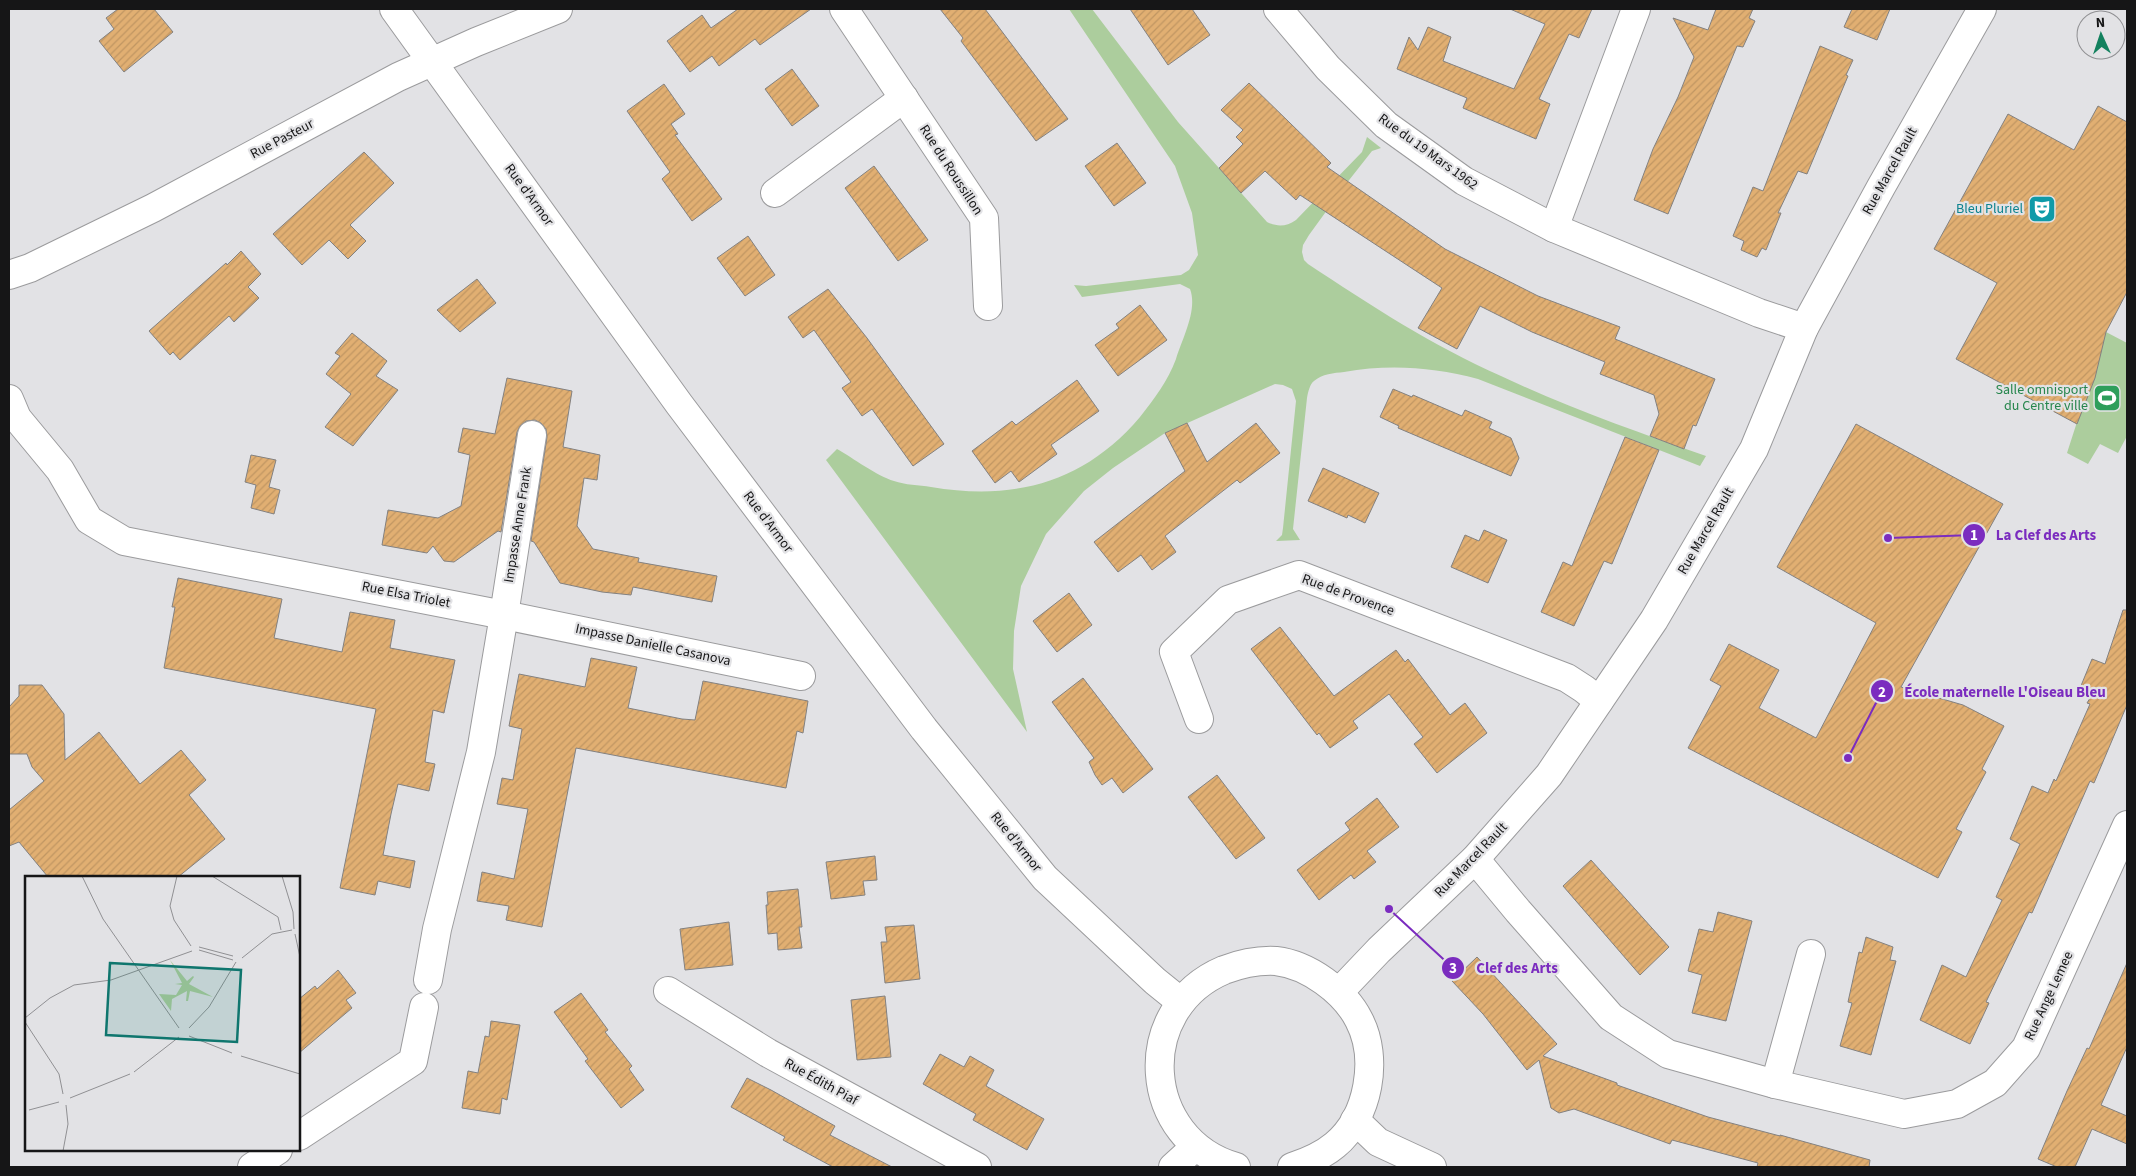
<svg xmlns="http://www.w3.org/2000/svg" width="2136" height="1176" viewBox="0 0 2136 1176" font-family="'Source Sans 3',sans-serif">
<style>
.park{fill:#accd9d}
.building{fill:url(#building-hatch);stroke:#838180}
.lines{fill:none;stroke-linecap:round;stroke-linejoin:round}
.minor-casing{stroke:#9b9b9d;stroke-width:30}
.major-casing{stroke:#9b9b9d;stroke-width:30}
.minor{stroke:#fff;stroke-width:28}
.major{stroke:#fff;stroke-width:28}
.labels{text-anchor:middle;dominant-baseline:central;stroke-width:4.5;stroke-linejoin:round;paint-order:stroke}
.street-label{font-size:14px;fill:#161617;stroke:#e2e2e5}
.culture-label{font-size:14px;fill:#0d838f;stroke:#e2e2e5;text-anchor:end}
.leisure-label{font-size:14px;fill:#27864d;stroke:#e2e2e5;text-anchor:end}
.inset-road{fill:none;stroke:#909093;stroke-width:1}
.view{fill:#0f766e;fill-opacity:0.15;stroke:#0f766e;stroke-width:2.5}
.inset-edge{fill:none;stroke:#161617;stroke-width:2.5}
.leader{fill:none;stroke:#7b2cbf;stroke-width:2}
.callout-dot{fill:#7b2cbf;stroke:#e2e2e5;stroke-width:2}
.mark-label{font-size:15px;text-anchor:middle;font-weight:bold;fill:#fff}
.callout-label{font-size:15px;text-anchor:middle;font-weight:bold;fill:#7b2cbf;stroke:#e2e2e5;stroke-width:4.5;stroke-linejoin:round;paint-order:stroke}
</style>
<defs>
<pattern id="building-hatch" width="6" height="6" patternUnits="userSpaceOnUse" patternTransform="scale(1.25)"><rect width="6" height="6" fill="#e1af72"/><path d="M-1 1l2-2M0 6l6-6M5 7l2-2" fill="none" stroke="#c09662"/></pattern>
</defs>
<rect width="100%" height="100%" fill="#e2e2e5"/>
<!-- park -->
<g class="park">
<path d="M1069,9h23l86,113 89,100c10,5 19,5 29,-2l66,-68 5,-15 14,11 -9,3 -26,33 -37,51 -6,10 -1,7 2,8 4,4c62,41 125,82 193,112 66,31 136,56 205,80l-6,10 -222,-87c-45,-12 -89,-15 -134,-7 -10,1 -22,2 -30,9 -4,3 -6,11 -7,17l-14,131 7,11 -24,1 6,-6 1,-7 13,-127 -4,-12 -9,-4 -8,-1 -110,49 -52,35 -29,23 -38,43 -25,52 -7,45 -1,38 14,63 -201,-272 11,-11c16,9 40,27 57,32 11,4 25,4 37,6 83,14 153,-4 209,-70 14,-18 28,-36 36,-58 6,-20 22,-49 14,-70l-10,-5 -98,13 -8,-12 12,1 95,-11 8,-5 9,-15 -6,-42 -17,-47z"/>
<polygon points="2106,332 2127,343 2127,436 2118,453 2100,444 2088,464 2067,453"/>
</g>
<!-- building -->
<g class="building">
<polygon points="118,9 154,9 173,32 124,72 99,41 114,29 106,18"/>
<polygon points="738,9 811,9 760,45 755,39 719,66 712,56 690,72 667,41 702,15 711,28"/>
<polygon points="940,9 985,9 1068,119 1036,141 961,41 963,38"/>
<polygon points="1130,9 1192,9 1210,35 1168,65"/>
<polygon points="1510,9 1592,9 1579,38 1569,34 1539,99 1550,104 1536,139 1463,108 1467,98 1397,69 1409,37 1418,50 1428,27 1451,37 1443,61 1514,89 1545,24"/>
<polygon points="1716,9 1753,9 1749,18 1755,21 1743,47 1737,46 1668,214 1634,200 1653,149 1678,97 1694,57 1673,18 1708,30"/>
<polygon points="1852,9 1890,9 1877,40 1844,27"/>
<polygon points="1820,46 1853,60 1846,75 1848,76 1807,174 1798,171 1778,213 1781,213 1766,250 1762,248 1757,257 1741,250 1744,241 1733,236 1753,187 1763,191"/>
<polygon points="792,69 819,106 792,126 765,89"/>
<polygon points="1249,83 1331,163 1327,167 1445,249 1538,296 1620,327 1615,339 1715,379 1696,426 1693,425 1684,449 1650,436 1659,414 1654,395 1600,374 1605,362 1532,332 1480,306 1457,349 1418,328 1442,288 1300,195 1296,200 1265,171 1241,193 1219,168 1243,144 1236,137 1243,130 1221,110"/>
<polygon points="664,84 685,114 671,124 678,134 675,135 722,199 692,221 662,179 670,172 627,111"/>
<polygon points="2098,106 2127,122 2127,292 2106,332 2095,378 2077,424 1956,359 1997,283 1934,249 2008,114 2074,150"/>
<polygon points="1117,143 1146,183 1114,206 1085,166"/>
<polygon points="364,152 394,183 350,225 366,241 348,259 329,240 302,265 273,234"/>
<polygon points="874,166 928,240 898,261 845,188"/>
<polygon points="748,236 775,275 745,296 717,258"/>
<polygon points="241,251 261,274 248,287 259,298 234,322 229,316 180,360 173,352 170,355 149,331 226,263 227,265"/>
<polygon points="477,279 496,303 460,332 437,310"/>
<polygon points="828,289 867,338 944,444 913,466 872,409 862,416 842,388 851,382 814,330 803,338 788,317"/>
<polygon points="1140,305 1167,340 1118,376 1095,345 1119,328 1116,324"/>
<polygon points="352,333 387,361 376,376 398,390 353,446 325,427 351,394 326,374 340,356 335,353"/>
<polygon points="507,378 572,391 563,447 600,455 597,480 584,478 577,526 593,549 639,558 638,562 717,576 712,602 633,587 631,595 602,592 560,583 534,542 531,541 547,437 546,429 541,423 535,420 526,421 520,426 517,432 501,532 498,531 454,562 444,561 433,546 427,553 382,545 388,510 438,518 461,506 470,455 458,452 463,428 495,434"/>
<polygon points="1077,380 1099,411 1051,445 1057,454 1019,482 1011,471 995,483 972,451 1012,421 1016,425"/>
<polygon points="1393,389 1412,397 1413,395 1462,416 1465,410 1492,422 1489,428 1511,438 1519,458 1511,476 1398,428 1399,426 1380,417"/>
<polygon points="1187,423 1207,462 1256,423 1280,453 1240,483 1237,480 1165,536 1176,552 1152,570 1141,555 1118,572 1094,542 1185,471 1165,433"/>
<polygon points="1856,424 2003,504 1901,687 1963,705 2004,726 1982,769 1986,772 1956,829 1962,832 1938,878 1688,748 1721,686 1710,680 1729,644 1779,670 1759,708 1816,738 1876,623 1777,567"/>
<polygon points="1625,437 1659,450 1612,564 1604,561 1574,626 1541,612 1563,562 1572,566"/>
<polygon points="251,455 276,460 269,487 280,490 274,514 251,508 256,485 245,482"/>
<polygon points="1323,468 1379,493 1365,523 1348,515 1347,518 1308,501"/>
<polygon points="1484,530 1507,540 1488,583 1451,567 1465,535 1479,541"/>
<polygon points="178,578 282,599 274,638 342,652 350,612 395,620 390,648 455,660 444,713 433,710 425,762 435,764 429,791 398,784 391,814 383,855 415,861 410,888 378,881 375,895 340,888 376,709 164,668 175,607 172,607"/>
<polygon points="1069,593 1092,625 1057,652 1033,621"/>
<polygon points="2123,610 2127,610 2127,705 2094,783 2090,781 2032,913 2029,912 1986,1002 1989,1003 1970,1044 1920,1020 1942,965 1966,977 2002,900 1996,897 2020,844 2010,839 2032,786 2048,793 2054,779 2056,781 2090,704 2087,703 2090,698 2078,693 2092,659 2105,664"/>
<polygon points="1280,627 1334,696 1396,650 1405,662 1408,659 1450,715 1465,703 1487,733 1437,773 1414,744 1423,737 1389,694 1353,721 1358,728 1330,748 1319,733 1317,735 1251,649"/>
<polygon points="591,658 637,667 628,708 682,719 695,720 703,681 808,701 803,733 797,731 786,788 576,748 542,927 506,920 509,906 477,901 482,872 514,879 528,809 497,804 502,778 513,780 522,729 509,726 519,674 585,687"/>
<polygon points="1083,678 1153,769 1123,793 1112,778 1102,785 1095,775 1089,762 1094,758 1052,702"/>
<polygon points="19,685 42,685 64,714 65,760 99,732 140,784 181,750 206,780 189,795 225,839 178,877 48,877 19,842 9,846 9,810 44,781 32,767 27,754 9,754 9,707 19,696"/>
<polygon points="1217,775 1265,838 1236,859 1188,797"/>
<polygon points="1377,798 1399,827 1367,851 1376,862 1354,879 1351,875 1319,900 1297,870 1350,830 1345,823"/>
<polygon points="875,856 877,880 863,881 865,895 831,899 826,862"/>
<polygon points="1591,860 1669,947 1640,975 1563,886"/>
<polygon points="798,889 802,927 799,927 802,948 778,950 777,933 768,934 766,905 768,905 767,892"/>
<polygon points="1718,912 1752,921 1726,1021 1692,1013 1702,975 1688,971 1699,929 1713,932"/>
<polygon points="729,922 733,965 685,970 680,929"/>
<polygon points="914,925 920,979 885,983 881,942 887,942 885,927"/>
<polygon points="1866,937 1893,947 1890,960 1896,961 1871,1055 1840,1046 1852,1003 1848,1002 1859,952 1862,953"/>
<polygon points="1477,957 1557,1044 1543,1056 1617,1083 1617,1085 1708,1117 1780,1136 1780,1135 1870,1160 1869,1167 1757,1167 1758,1163 1672,1140 1670,1144 1574,1109 1559,1113 1551,1108 1539,1060 1527,1070 1483,1014 1452,981"/>
<polygon points="2127,963 2127,1047 2101,1105 2127,1116 2127,1144 2092,1129 2075,1167 2057,1167 2038,1159 2067,1091 2087,1048 2089,1049"/>
<polygon points="338,970 356,993 346,1000 352,1008 299,1053 299,999 315,986 317,989"/>
<polygon points="581,993 608,1030 605,1032 632,1066 629,1069 644,1090 621,1108 585,1061 588,1059 554,1012"/>
<polygon points="885,996 891,1057 857,1060 851,1000"/>
<polygon points="491,1021 520,1025 507,1100 502,1098 500,1114 462,1108 468,1071 478,1073 485,1036 489,1037"/>
<polygon points="940,1054 964,1067 970,1056 994,1070 986,1086 1044,1119 1027,1150 973,1120 976,1114 923,1084"/>
<polygon points="747,1078 771,1090 835,1126 830,1135 892,1167 833,1167 783,1140 785,1137 731,1107"/>
</g>
<g class="lines">
<!-- minor casing -->
<g class="minor-casing">
<g id="minor">
<polyline points="844,9 984,218 988,306"/>
<polyline points="1278,9 1328,68 1386,125 1464,181 1554,228 1759,313 1804,328"/>
<polyline points="775,193 904,98"/>
<polyline points="1554,228 1636,9"/>
<polyline points="9,275 30,268 153,208 398,77 476,42 558,9"/>
<polyline points="9,399 17,418 60,470 89,520 124,541 504,615 481,752 437,929 428,980"/>
<polyline points="532,435 504,615 801,676"/>
<polyline points="1199,719 1174,652 1228,600 1299,575 1567,678 1584,689 1599,701"/>
<polyline points="1475,859 1518,911 1611,1017 1668,1054 1775,1084 1904,1114 1957,1104 1995,1083 2026,1048 2127,825"/>
<polyline points="668,991 768,1053 977,1167"/>
<polyline points="1339,992 1379,950 1475,859 1549,775 1654,620 1754,449 1804,328 1881,187 1982,9"/>
<polyline points="1775,1084 1811,954"/>
<polyline points="299,1136 413,1061 424,1007"/>
<polyline points="252,1167 278,1150"/>
<polyline points="1173,1167 1195,1147"/>
</g>
</g>
<!-- major casing -->
<g class="major-casing">
<g id="major">
<polyline points="394,9 679,404 924,729 1045,878 1155,981 1181,1002"/>
<polyline points="1355,1120 1378,1142 1432,1167"/>
<path d="M1236,1167c-95,-27 -104,-158 -12,-197 16,-6 34,-10 52,-9 17,2 34,10 48,20 14,10 27,23 35,39 20,38 10,97 -24,125 -13,11 -28,17 -43,22"/>
</g>
</g>
<!-- minor -->
<use href="#minor" class="minor"/>
<!-- major -->
<use href="#major" class="major"/>
</g>
<!-- icons -->
<defs>
<g id="theatre-square" transform="scale(1.4375)"><rect x="-9" y="-9" width="18" height="18" rx="4" fill="#0f9aa8" stroke="#e2e2e5"/><path d="M-5-5.5Q0-4 5-5.5V0Q5 5 0 6Q-5 5-5 0ZM-3.3-2.5H-1v1.5H-3.3ZM1-2.5H3.3v1.5H1ZM-2.8 1Q0 5.5 2.8 1Z" fill="#fff"/></g>
<g id="stadium-square" transform="scale(1.4375)"><rect x="-9" y="-9" width="18" height="18" rx="4" fill="#2e9e5b" stroke="#e2e2e5"/><path d="M0-5a6.5 5 0 1 0 0 10a6.5 5 0 1 0 0-10ZM-3.5-1.8h7v3.6h-7Z" fill="#fff"/></g>
</defs>
<g fill-rule="evenodd">
<use href="#theatre-square" x="2042" y="209"/>
<use href="#stadium-square" x="2107" y="398"/>
</g>
<g class="labels">
<!-- street labels -->
<g class="street-label">
<text transform="translate(282 139) rotate(-28)">Rue Pasteur</text>
<text transform="translate(1428 152) rotate(36)">Rue du 19 Mars 1962</text>
<text transform="translate(951 170) rotate(57)">Rue du Roussillon</text>
<text transform="translate(1890 171) rotate(-61)">Rue Marcel Rault</text>
<text transform="translate(529 195) rotate(54)">Rue d'Armor</text>
<text transform="translate(768 522) rotate(53)">Rue d'Armor</text>
<text transform="translate(518 525) rotate(-81)">Impasse Anne Frank</text>
<text transform="translate(1706 531) rotate(-60)">Rue Marcel Rault</text>
<text transform="translate(406 595) rotate(11)">Rue Elsa Triolet</text>
<text transform="translate(1348 595) rotate(20)">Rue de Provence</text>
<text transform="translate(653 645) rotate(12)">Impasse Danielle Casanova</text>
<text transform="translate(1016 842) rotate(51)">Rue d'Armor</text>
<text transform="translate(1471 860) rotate(-46)">Rue Marcel Rault</text>
<text transform="translate(2049 996) rotate(-65)">Rue Ange Lemee</text>
<text transform="translate(821 1082) rotate(29)">Rue Édith Piaf</text>
</g>
<!-- culture labels -->
<g class="culture-label">
<text x="2023" y="209">Bleu Pluriel</text>
</g>
<!-- leisure labels -->
<g class="leisure-label">
<text x="2088" y="390">Salle omnisport<tspan x="2088" dy="16">du Centre ville</tspan></text>
</g>
</g>
<!-- overview -->
<g transform="translate(25 876)">
<rect width="275" height="275" fill="#e2e2e5"/>
<path d="M145,84l17,21 6,-5 1,1 -5,7 24,13 -23,-6 -2,10h-2l1,-10 -15,8 -1,12 -12,-17 17,1 6,-10 -7,-1 7,-1z" fill="#accd9d"/>
<path class="inset-road" d="M57,0l21,43 76,109M152,0l-7,30 4,14 17,26M187,0l66,41 3,13M257,0l11,36 1,17M270,58l5,23M174,71l34,9M174,74l34,10M217,82l30,-24 20,-4M0,142l25,-20 24,-13 37,-5 81,-29M0,146l34,52 4,20M164,152l20,-21 27,-45M164,160l43,17M216,180l59,18M109,196l45,-35M45,222l60,-24M4,234l30,-8M38,275l5,-27 -2,-19"/>
<path class="view" d="M85,87l131,7 -4,72 -131,-7z"/>
<rect width="275" height="275" class="inset-edge"/>
</g>
<!-- callouts -->
<path class="leader" d="M1888 538L1974 535M1848 758L1882 691M1389 909L1453 968"/>
<g class="callout-dot">
<circle cx="1888" cy="538" r="5"/>
<circle cx="1848" cy="758" r="5"/>
<circle cx="1389" cy="909" r="5"/>
<circle cx="1974" cy="535" r="12"/>
<circle cx="1882" cy="691" r="12"/>
<circle cx="1453" cy="968" r="12"/>
</g>
<g class="mark-label">
<text x="1974" y="540">1</text>
<text x="1882" y="697">2</text>
<text x="1453" y="973">3</text>
</g>
<g class="callout-label">
<text x="2046" y="540">La Clef des Arts</text>
<text x="2005" y="697">École maternelle L'Oiseau Bleu</text>
<text x="1517" y="973">Clef des Arts</text>
</g>
<!-- border -->
<rect width="2136" height="1176" fill="none" stroke="#161617" stroke-width="20"/>
<!-- north arrow -->
<g transform="translate(2101 35) rotate(357)"><circle r="24" fill="#e2e2e5" stroke="#909093"/>
<path d="M0-4L9 19L0 12L-9 19Z" fill="#13815e"/>
<text y="-8" font-size="14" font-weight="bold" text-anchor="middle" fill="#161617">N</text>
</g>
</svg>
